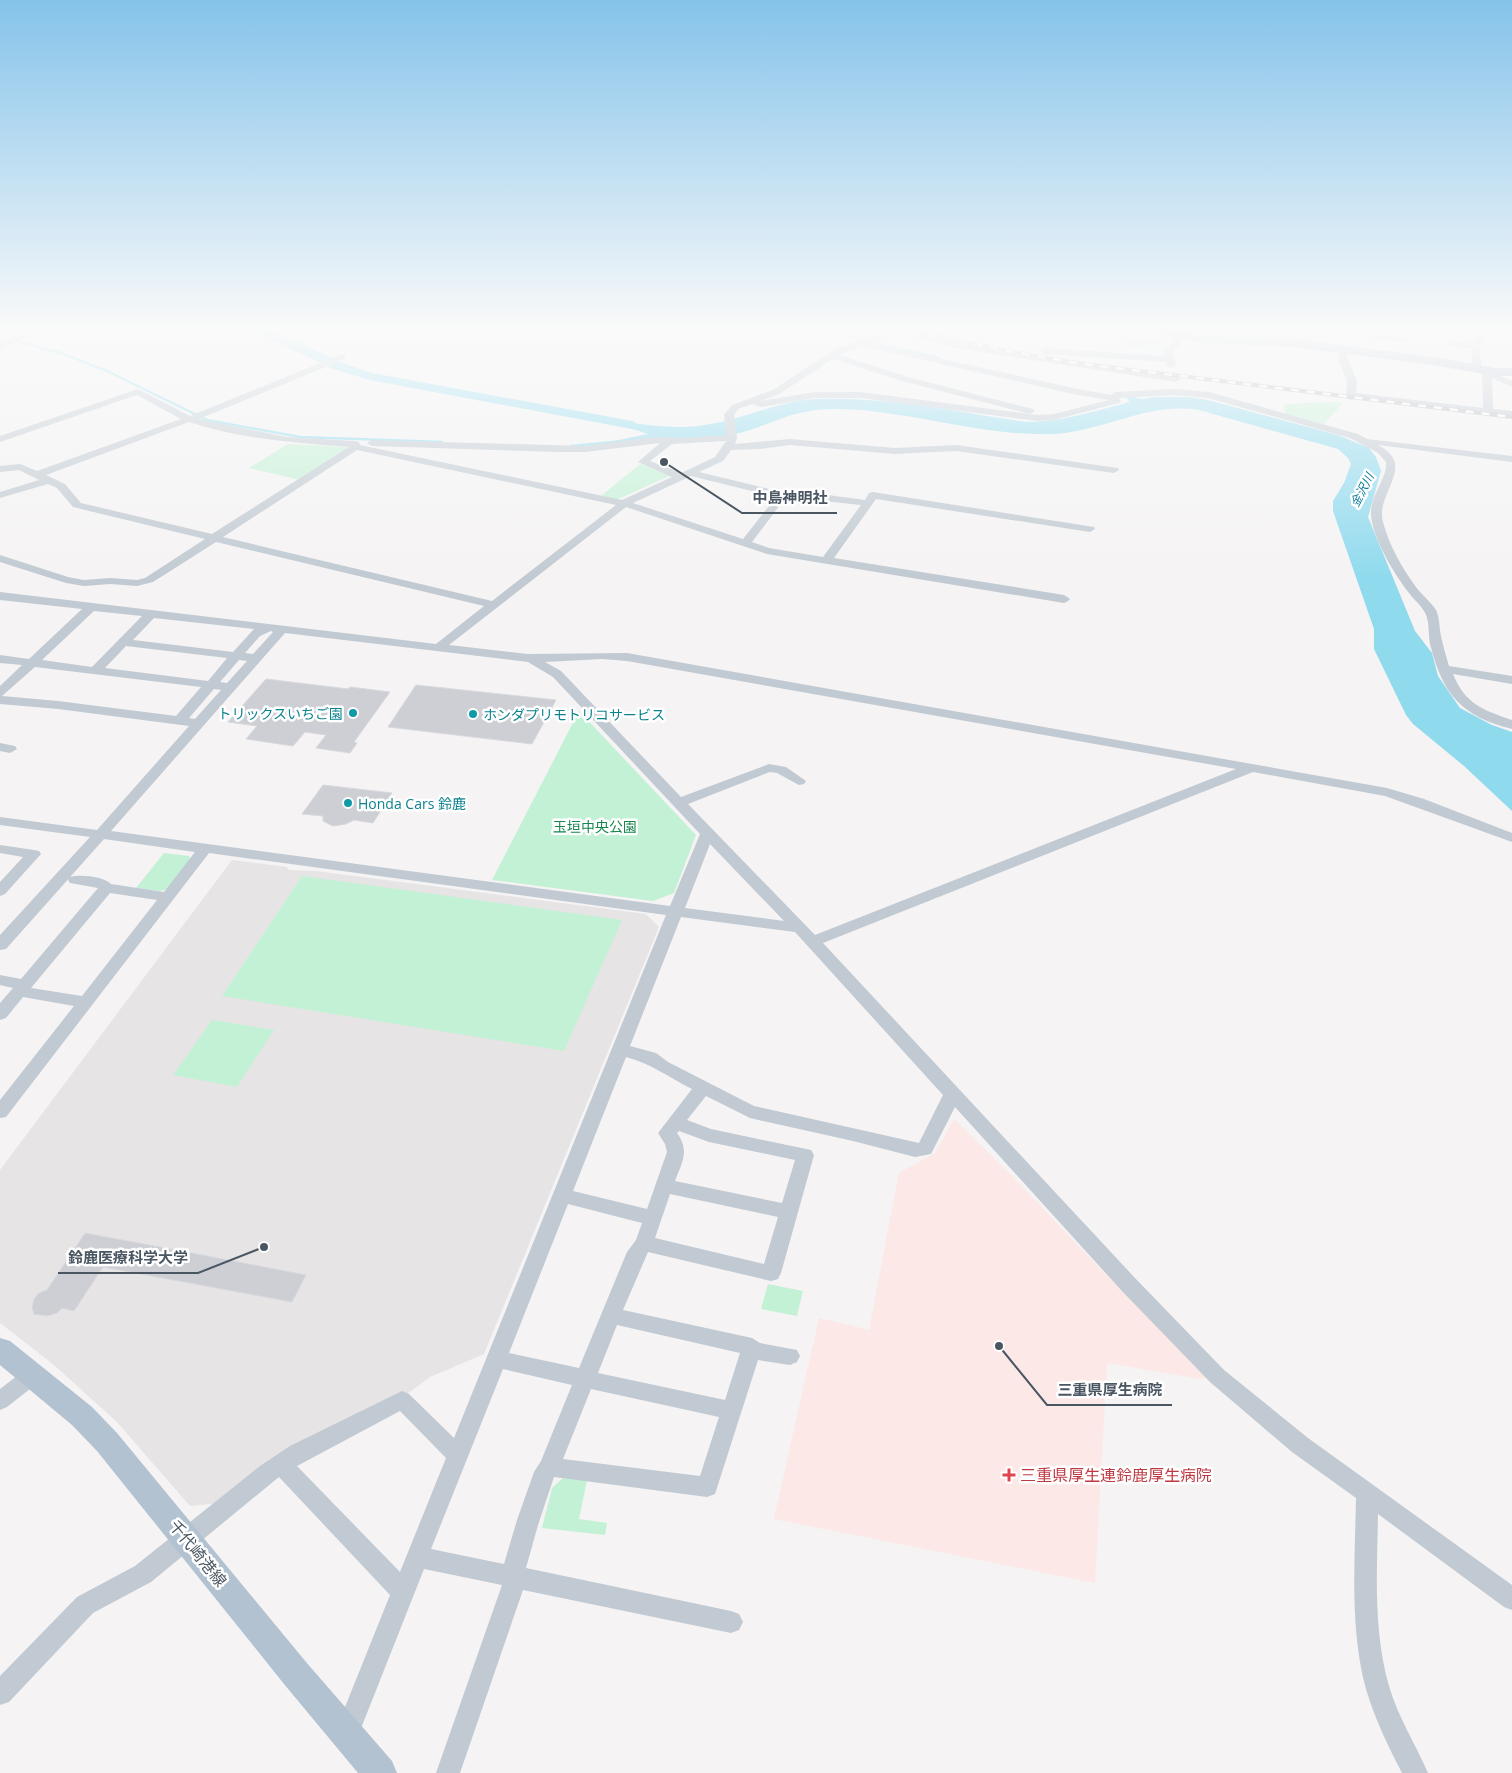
<svg xmlns="http://www.w3.org/2000/svg" width="1512" height="1773" viewBox="0 0 1512 1773" font-family="'Open Sans','Noto Sans JP',sans-serif">
<style>
.education{fill:#e6e4e5}
.medical{fill:#fce8e6}
.green{fill:#c3f1d5}
.water{fill:#90daee}
.lines{fill:none;stroke-linecap:round;stroke-linejoin:round}
.stream{stroke:#90daee;stroke-width:2.5}
.river{fill:#90daee;fill-rule:evenodd}
.building{fill:#cdcfd5;stroke:#d7d9de}
.minor{fill:#c1cad2;fill-rule:evenodd}
.major{fill:#b3c2d1;fill-rule:evenodd}
.rail-casing{stroke:#b5b8bd;stroke-width:4}
.rail{stroke:#fff;stroke-width:2.5;stroke-dasharray:8;stroke-linecap:butt}
.culture-dot{fill:#0f9aa8;stroke:#fff;stroke-width:2}
.health-dot{fill:#e0444e;stroke:#fff;stroke-width:2}
.labels{text-anchor:middle;dominant-baseline:central;stroke-width:5;stroke-linejoin:round;paint-order:stroke}
.far-water-label{font-size:12px;font-style:italic;fill:#0c7c9b;stroke:#fff}
.culture-label{font-size:14px;fill:#0d838f;stroke:#fff;text-anchor:start}
.park-label{font-size:14px;fill:#17864f;stroke:#fff}
.near-health-label{font-size:16px;fill:#be3a42;stroke:#fff;text-anchor:start}
.near-street-label{font-size:16px;fill:#4a5661;stroke:#fff}
.leader{fill:none;stroke:#4a5661;stroke-width:2}
.callout-dot{fill:#4a5661;stroke:#fff;stroke-width:2}
.callout-label{font-size:15px;text-anchor:middle;font-weight:bold;fill:#4a5661;stroke:#fff;stroke-width:5;stroke-linejoin:round;paint-order:stroke}
</style>
<rect width="100%" height="100%" fill="#f5f3f3"/>
<!-- education -->
<polygon class="education" points="232,860 287,867 288,870 316,871 646,914 659,927 484,1354 430,1377 407,1394 222,1503 190,1506 117,1422 54,1365 0,1323 0,1170"/>
<!-- medical -->
<polygon class="medical" points="954,1119 1009,1173 1114,1283 1217,1376 1201,1379 1107,1363 1095,1583 774,1519 819,1318 869,1330 899,1173 935,1153"/>
<!-- green -->
<g class="green">
<polygon points="1127,338 1174,344 1167,351 1122,348"/>
<polygon points="1333,402 1343,403 1324,424 1285,414 1284,405 1285,404"/>
<polygon points="288,444 346,447 348,449 300,480 249,468"/>
<polygon points="640,464 674,474 616,500 601,496"/>
<polygon points="579,711 696,835 674,893 653,901 492,880"/>
<polygon points="164,853 189,856 191,860 168,889 160,891 136,888"/>
<polygon points="302,876 622,920 564,1051 222,996"/>
<polygon points="212,1020 274,1030 237,1087 173,1075"/>
<polygon points="768,1284 803,1291 797,1316 761,1309"/>
<polygon points="563,1478 587,1480 579,1519 607,1523 605,1535 542,1528 552,1488"/>
</g>
<!-- water -->
<path class="water" d="M1154,397h34l20,3 130,35 31,13 7,9 5,14 -13,46 47,114 17,22 6,23 22,32 32,17 20,7v79l-48,-45 -51,-42 -7,-9 -32,-66v-20l-41,-118v-10l11,-18 7,-19 -3,-6 -10,-9 -139,-39c-50,-8 -95,21 -144,24 -75,3 -148,-25 -222,-25 -19,0 -38,4 -55,11 -15,5 -28,11 -43,14 -40,7 -81,5 -121,7l34,-7 -44,-14c31,2 63,10 94,6 41,-4 77,-25 118,-27 71,-3 141,13 211,23 33,0 64,-10 96,-18l6,-2 -1,-4 14,1z"/>
<g class="lines">
<!-- stream -->
<g class="stream">
<polyline points="834,330 870,342 940,358"/>
<polyline points="0,337 61,353 107,371 207,420 300,437 442,442"/>
<polyline points="1126,397 1141,400"/>
<polyline points="571,446 634,440"/>
</g>
<!-- river -->
<polygon class="river" points="256,330 271,330 343,363 372,373 632,421 639,425 632,429 370,380 333,369 258,333"/>
</g>
<!-- building -->
<g class="building">
<polygon points="266,679 348,689 350,687 390,692 354,742 357,743 350,753 316,748 326,735 305,732 293,746 246,739 257,726 228,722"/>
<polygon points="416,685 556,700 532,744 388,727"/>
<polygon points="323,785 392,793 373,823 354,820 346,824 333,826 323,821 323,816 302,814"/>
<polygon points="85,1233 181,1251 306,1275 292,1302 103,1267 74,1311 62,1308 57,1313 47,1316 34,1314 32,1308 34,1299 39,1293 47,1290"/>
</g>
<g class="lines">
<!-- minor -->
<g class="minor">
<polygon points="30,330 41,330 0,349 0,343"/>
<path d="M891,330h17l48,12 220,34 5,3 -5,3 -221,-34 -56,-15 -28,10 202,45 38,7 4,-3 59,-3 35,3 149,42 9,5 145,17v6l-134,-17c40,21 -3,47 5,77 6,23 19,46 33,65 6,8 14,14 20,23 4,9 3,17 5,26 2,10 5,20 8,30l63,10v8l-59,-10c12,30 30,36 59,46v9c-51,-13 -69,-34 -82,-85 -2,-11 0,-24 -6,-33 -4,-7 -11,-12 -15,-18 -14,-18 -37,-55 -38,-79 -1,-16 12,-31 15,-46v-6l-8,-9 -28,-15 -142,-40 -34,-3 -55,3 2,3 -2,2 -65,17 -17,1 -176,-23h-46l-54,9 -9,-3 -14,5 -4,6 3,23 -2,6 55,-5 105,9 61,-3 162,23 1,2 -5,3 -158,-22 -61,3 -105,-9 -30,4 -29,1 -8,11 -24,11 79,19h20l67,9 4,-7 4,-1 221,35 1,2 -5,3 -214,-33 -42,59 230,37 6,4 -2,2 -4,2 -297,-49 -141,-47 -177,138 79,9 99,-1 760,135 37,11 88,34v9l-127,-46 -132,-24 -430,171 312,335 89,92 84,68 204,147v25l-8,-3 -126,-93c-1,57 -5,116 11,172 9,31 26,57 39,87h-26c-18,-35 -36,-72 -42,-111 -9,-54 -5,-109 -4,-164l-64,-46 -82,-70 -89,-92 -166,-183 -24,47 -16,3 -62,-16 -103,-23 -44,-22 -19,24 24,9 100,21 3,5 -33,118 -3,6 -7,2 -123,-29 -25,58 129,28 8,5 37,7 3,6 -3,6 -7,3 -32,-5 -43,134 -8,3 -153,-20 -16,48 -12,43 205,43 8,3 4,8 -4,8 -8,3 -208,-43 -63,183h-24l66,-188 -78,-16 -68,172 -9,3 -9,-3 -3,-9 55,-137 -111,-118 -128,105 -58,31 -84,89 -9,3v-29l77,-79 58,-31 125,-100 30,-20 112,-55 7,3 45,44 212,-523 -457,-62 -203,264 -6,1v-18l74,-94 -51,-9 -17,21 -6,2v-17l13,-15 -13,-3v-10l21,4 77,-91 -28,-5 -2,-3 2,-3c9,-3 34,-1 41,7l53,8 31,-40 -91,-13 -98,110 -6,1v-15l90,-98 -90,-12v-8l97,13 92,-104 -131,-17 -58,-5v-18l22,-21 -22,-2v-8l29,4 53,-50 -82,-9v-8l436,52 48,-38 -268,-64 -63,40 -16,4 -27,-2 -26,2 -18,-3 -66,-21v-7l68,22 16,3 26,-2 27,2 8,-2 60,-39 -132,-32 -16,-19 -9,-4 -48,14v-6l39,-12 -20,-10 -19,2v-6l20,-2 17,7 144,-52 -44,-24 -137,47v-6l138,-47 52,27 152,-62 3,1v4l-146,60 88,18 68,4 4,1 1,3 262,55 50,-23 -34,-15 22,-19 -75,9h-27l-186,-6 -5,-3 5,-3 213,6 68,-9 28,1 45,-3 -2,-20 8,-10 41,-15 62,-41zM862,346l211,48 36,6 -55,14 -17,1 -176,-23h-46l-54,9 18,-7 54,-35 69,22 128,33 5,-3 -2,-2 -125,-32 -69,-22zM189,422c52,17 106,21 160,25l-137,87 -131,-31 -16,-19 -19,-9zM726,441l-11,16 -34,16 -31,-12 22,-17zM357,450l259,55 -124,96 -269,-64zM691,476l85,21 -33,42 -110,-36zM786,497l75,8 -38,52 -54,-9 -17,-6zM94,611l48,5 -50,51 -50,-7zM154,618l100,11 -21,23 -100,-12zM271,631l2,1 -20,22 -8,-1 15,-17zM285,633l243,29 25,15 147,157 -30,72 -559,-75zM126,646l101,12 -19,23 -103,-13zM602,659l25,2 609,108 -421,166 -127,-131 82,-32 7,1 22,12 5,-1 2,-3 -20,-14 -17,-3 -88,33 -120,-126 -16,-9zM239,660l8,1 -20,22 -7,-1zM35,667l166,20 -25,29 -118,-15 -56,-5zM214,689l7,1 -26,29 -6,-1zM710,844l74,77 -99,-13zM110,893l47,7 -75,96 -51,-8zM681,917l114,15 148,163 -24,48 -165,-37 -86,-44 -12,-9 -26,-7zM626,1057c24,6 44,21 66,32l-34,44 7,11 2,8 -20,57 -74,-18zM679,1131l30,11 86,18 -13,43 -107,-22c7,-19 15,-30 2,-48zM670,1194l108,23 -14,47 -109,-26zM568,1204l74,19 -6,17 -9,12 -48,116 -70,-15zM617,1325l123,28 -15,47 -127,-27zM503,1369l69,16 -31,76 -7,11 -17,48 -13,44 -73,-15zM591,1389l128,28 -19,59 -137,-17zM400,1411l46,47 -46,114 -103,-106z"/>
<polygon points="1179,330 1187,330 1181,344 1173,352 1176,365 1171,368 1168,367 1166,362 1044,354 1040,351 1044,348 1165,356 1164,351 1173,343"/>
<polygon points="1302,330 1310,330 1314,345 1313,347 1310,348 1306,345"/>
<polygon points="1338,330 1357,330 1405,337 1409,340 1405,343 1342,333"/>
<polygon points="1481,330 1489,330 1479,347 1482,368 1512,381 1512,387 1492,378 1493,409 1512,411 1512,417 1355,398 1351,400 1346,397 1347,381 1337,357 1340,350 1344,347 1348,350 1347,357 1357,381 1356,393 1483,408 1482,374 1473,369 1471,349 1449,345 1448,343 1452,340 1472,344"/>
<polygon points="0,743 15,746 17,749 10,753 0,751"/>
<polygon points="0,845 34,850 39,851 41,854 5,894 0,896 0,882 23,857 0,853"/>
<polygon points="33,1366 40,1369 43,1375 40,1381 7,1407 0,1410 0,1389 26,1369"/>
</g>
<!-- major -->
<g class="major">
<polygon points="1144,330 1169,330 1203,335 1293,339 1433,357 1496,368 1512,368 1512,376 1496,376 1433,365 1293,347 1203,343 1150,333"/>
<polygon points="0,1338 10,1341 92,1407 117,1433 306,1662 392,1761 397,1773 358,1773 284,1684 97,1451 72,1425 0,1365"/>
</g>
<!-- rail casing -->
<g class="rail-casing">
<polyline id="rail" points="912,330 1003,350 1076,363 1512,417"/>
</g>
<!-- rail -->
<use href="#rail" class="rail"/>
</g>
<!-- sky -->
<linearGradient id="sky" x2="0" y2="1"><stop stop-color="#85c3ea"/><stop offset="0.57" stop-color="#fafafa"/><stop offset="1" stop-color="#fafafa" stop-opacity="0"/></linearGradient>
<rect width="1512" height="578" fill="url(#sky)"/>
<!-- markers -->
<g class="culture-dot">
<circle cx="353" cy="713" r="5"/>
<circle cx="473" cy="714" r="5"/>
<circle cx="348" cy="803" r="5"/>
</g>
<path class="health-dot" d="M1006.5 1467.5h5v5h5v5h-5v5h-5v-5h-5v-5h5z"/>
<g class="labels">
<!-- far-water labels -->
<g class="far-water-label">
<text transform="translate(1362 490) rotate(-63)">金沢川</text>
</g>
<!-- culture labels -->
<g class="culture-label">
<text x="343" y="713" text-anchor="end">トリックスいちご園</text>
<text x="483" y="714">ホンダプリモトリコサービス</text>
<text x="358" y="803">Honda Cars 鈴鹿</text>
</g>
<!-- park labels -->
<g class="park-label">
<text x="595" y="826">玉垣中央公園</text>
</g>
<!-- near-health labels -->
<g class="near-health-label">
<text x="1020" y="1475">三重県厚生連鈴鹿厚生病院</text>
</g>
<!-- near-street labels -->
<g class="near-street-label">
<text transform="translate(198 1553) rotate(51)">千代崎港線</text>
</g>
</g>
<!-- callouts -->
<path class="leader" d="M664 462L742 513H837M264 1247L198 1273H58M999 1346L1047 1405H1172"/>
<g class="callout-dot">
<circle cx="664" cy="462" r="5"/>
<circle cx="264" cy="1247" r="5"/>
<circle cx="999" cy="1346" r="5"/>
</g>
<g class="callout-label">
<text x="790" y="503">中島神明社</text>
<text x="128" y="1263">鈴鹿医療科学大学</text>
<text x="1110" y="1395">三重県厚生病院</text>
</g>
</svg>
